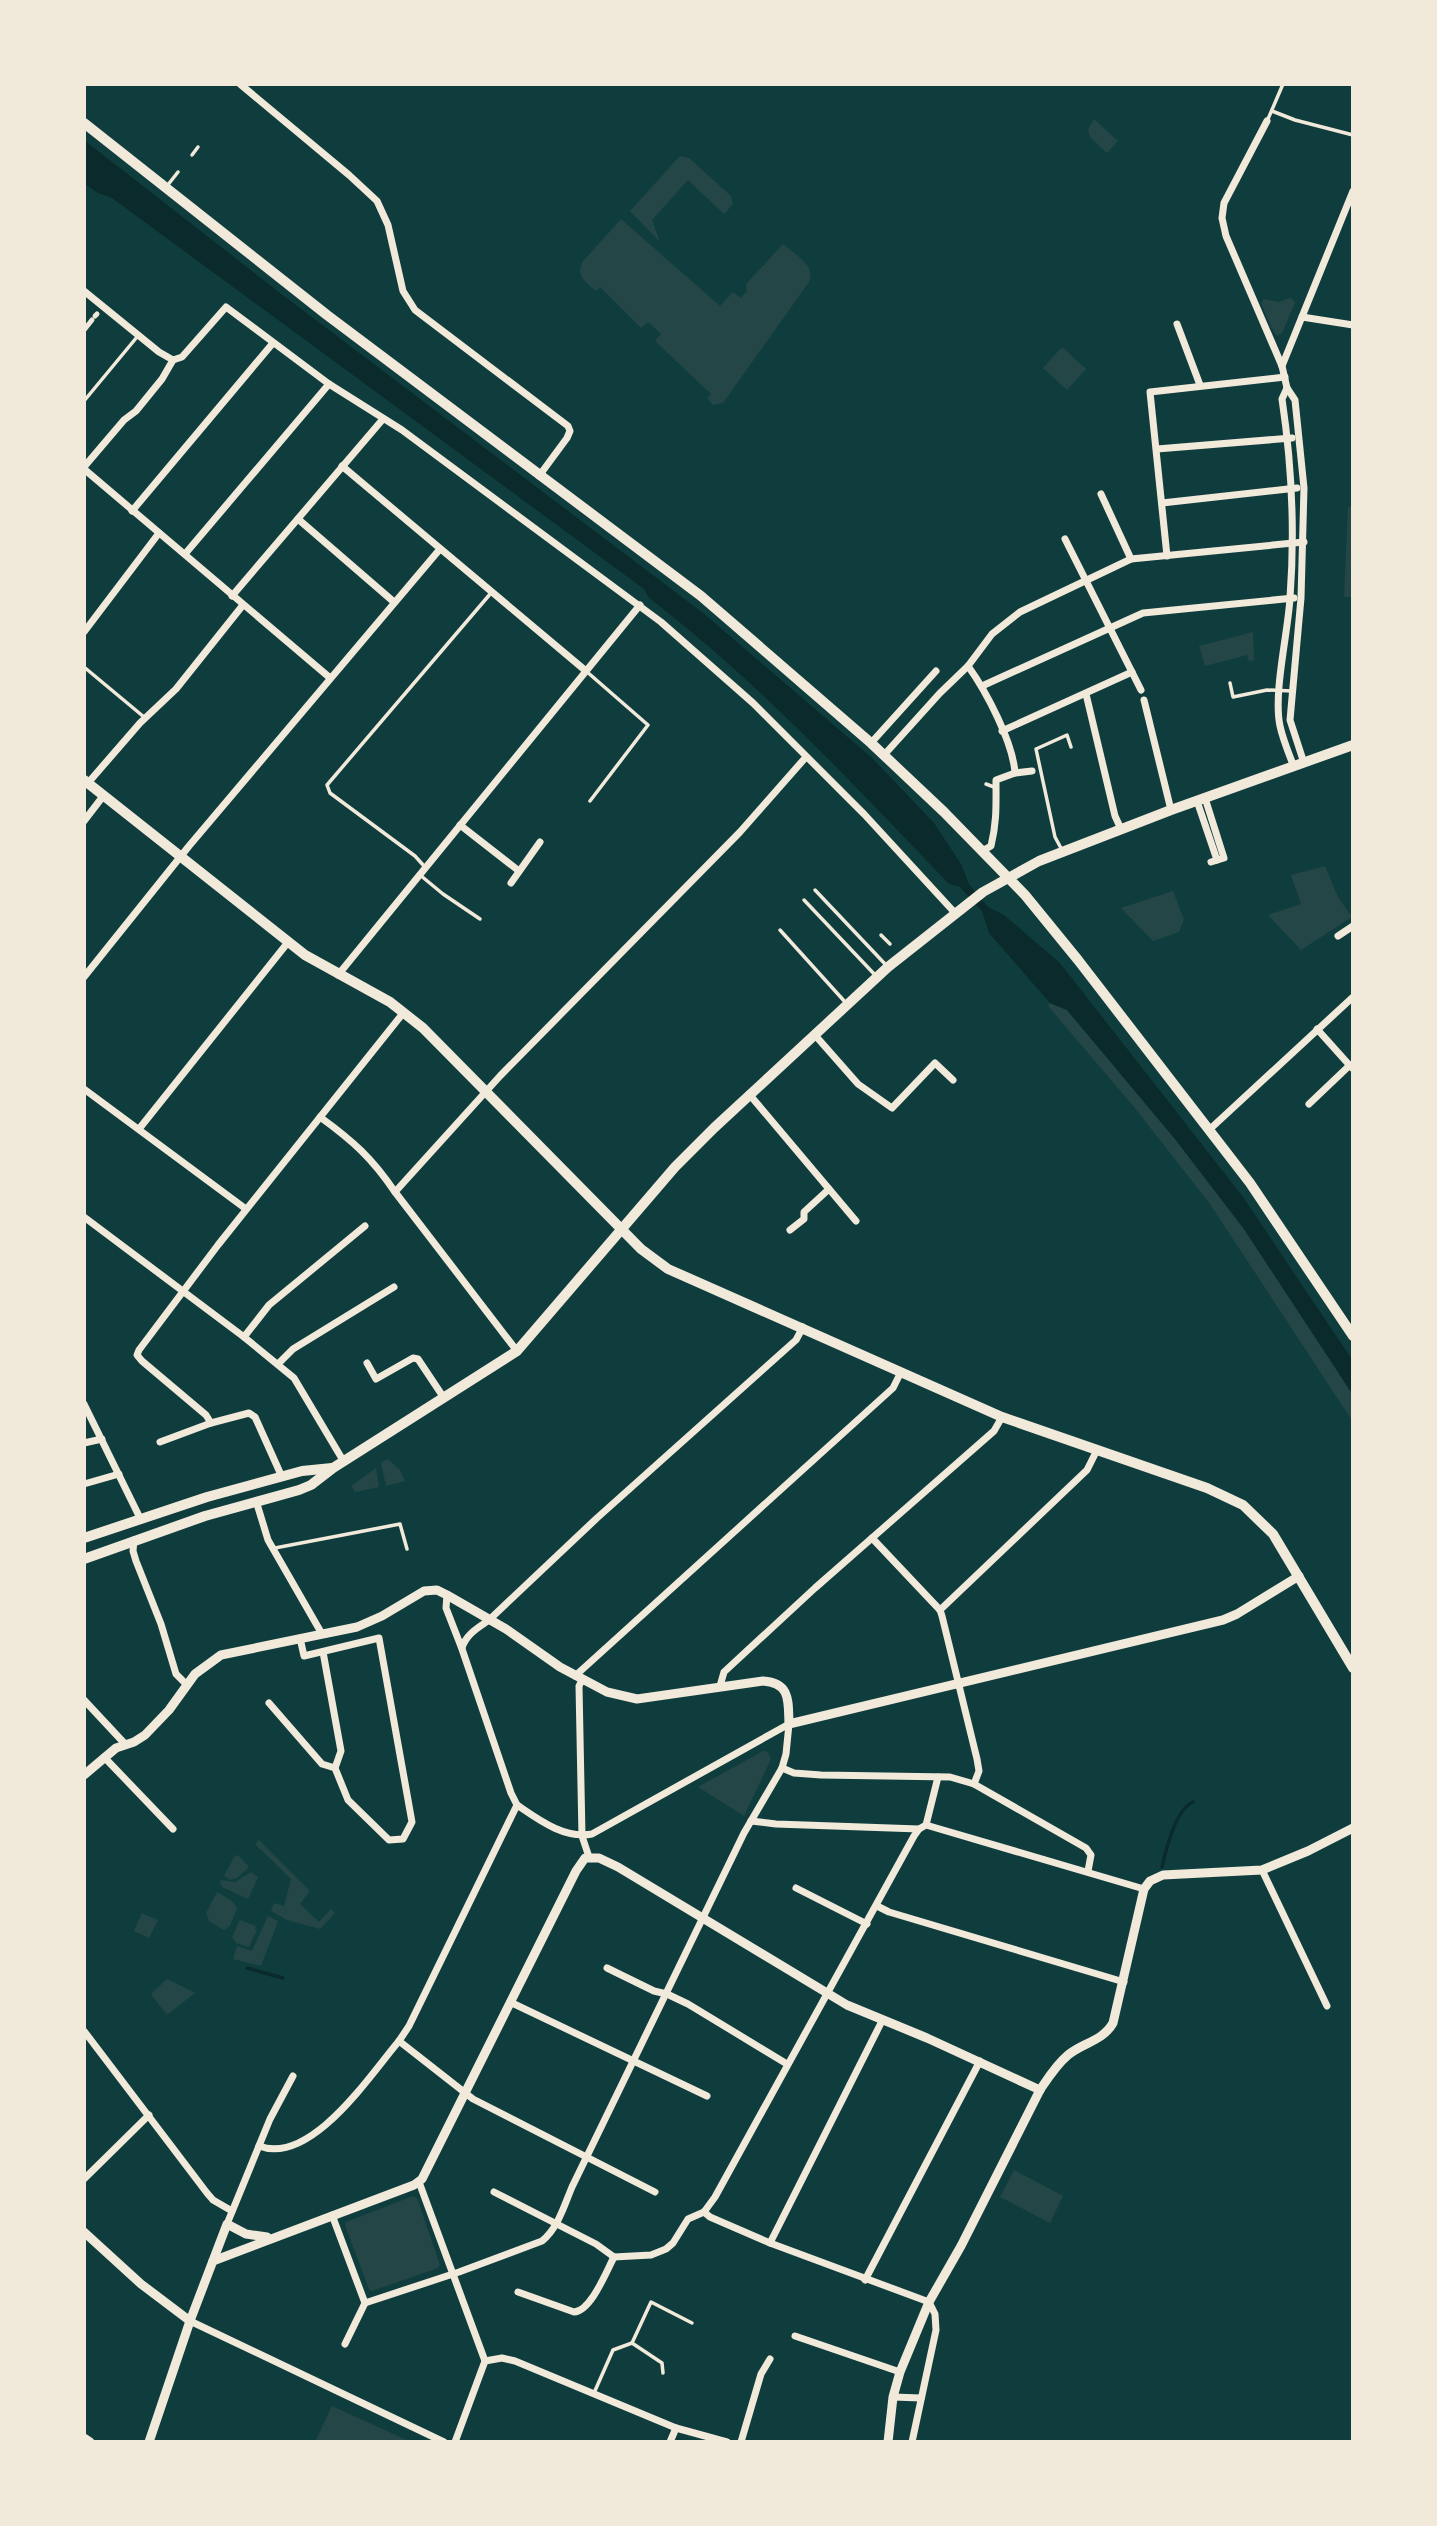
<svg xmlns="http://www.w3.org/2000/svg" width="1437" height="2526" viewBox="0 0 1437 2526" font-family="'Space Grotesk',sans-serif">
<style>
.green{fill:#244646}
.water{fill:#0a2a2b}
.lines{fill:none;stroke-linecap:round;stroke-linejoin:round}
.stream{stroke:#0a2a2b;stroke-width:3.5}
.service{stroke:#f1e9da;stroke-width:3.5}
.pedestrian{stroke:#f1e9da;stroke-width:5}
.minor{stroke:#f1e9da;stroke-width:7}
.tertiary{stroke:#f1e9da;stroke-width:9}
.secondary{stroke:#f1e9da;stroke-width:10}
</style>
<rect width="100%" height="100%" fill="#0f3d3e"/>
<!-- green -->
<g class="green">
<polygon points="1094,119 1118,141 1107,153 1090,137 1088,130"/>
<polygon points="680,156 689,158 731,196 733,204 724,214 688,180 652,220 660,242 630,211"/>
<path d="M621,219l99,87 13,-14 8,6 6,-7 -1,-7 37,-40c10,9 34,22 26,38l-86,121 -10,2 -6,-7 4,-4 -56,-53 6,-7 -13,-12 -7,6 -41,-41 -4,4c-11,-10 -21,-15 -13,-30z"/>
<polygon points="1291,298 1295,302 1294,305 1282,333 1277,336 1271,327 1261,303 1264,299 1278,302"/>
<polygon points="1062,347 1086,369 1067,390 1043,368"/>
<polygon points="1348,507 1353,507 1353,597 1344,597"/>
<polygon points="1253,632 1254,660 1249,661 1247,655 1205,666 1199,646"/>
<polygon points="1325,866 1338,897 1352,917 1301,950 1268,915 1301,904 1291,875"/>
<polygon points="1173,891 1184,920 1179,932 1153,941 1121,908"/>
<polygon points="1050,1003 1067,1010 1175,1139 1244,1229 1353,1395 1353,1422 1210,1204 1134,1107 1048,1006"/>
<polygon points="388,1459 400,1470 405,1481 386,1486 381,1463"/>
<polygon points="376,1468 379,1487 355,1492 351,1486"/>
<polygon points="763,1751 768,1752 771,1759 744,1816 698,1787"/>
<polygon points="259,1840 308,1889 309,1892 300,1904 319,1922 331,1909 335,1913 320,1929 287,1920 271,1911 274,1903 284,1906 291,1879 255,1844"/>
<polygon points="238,1855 249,1867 237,1878 230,1880 224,1876 234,1857"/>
<polygon points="251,1872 258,1877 248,1899 222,1887 220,1882 221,1880 235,1882"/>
<polygon points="217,1892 232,1901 237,1908 230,1926 224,1930 209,1921 206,1913"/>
<polygon points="142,1913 158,1920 149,1938 134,1931"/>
<polygon points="268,1916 278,1921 261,1966 233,1959 237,1946 252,1951"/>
<polygon points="240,1920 256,1926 255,1929 257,1930 249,1947 236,1943 232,1937"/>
<polygon points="167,1979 195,1993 167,2015 151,1994"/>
<polygon points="1014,2170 1063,2196 1050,2223 1000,2197"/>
<polygon points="413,2196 417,2198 440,2265 438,2268 372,2291 369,2289 345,2225 346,2222"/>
<polygon points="332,2406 411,2442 315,2442"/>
</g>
<!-- water -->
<path class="water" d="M84,140l196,153 423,320 169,145 62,65 27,41 8,20 19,23 16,8 56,48 183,234 110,164v34l-109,-166 -69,-90 -108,-129 -17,-7 -61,-70 -7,-22 -22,-24 -11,-3c-96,-100 -190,-202 -300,-286l-5,-9 -532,-391 -14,-5 -14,-10z"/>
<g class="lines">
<!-- stream -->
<g class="stream">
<path d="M1162,1867c4,-18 14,-58 31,-65"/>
<polyline points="247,1968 283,1978"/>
</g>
<!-- service -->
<g class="service">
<polyline points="1272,111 1295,120 1353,135"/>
<polyline points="1268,119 1283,84"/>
<polyline points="192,155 198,147"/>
<polyline points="167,186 178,172"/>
<polyline points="84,401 137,337"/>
<polyline points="84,667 144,717"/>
<polyline points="586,671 648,725 590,801"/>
<polyline points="1230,683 1233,697 1267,690 1292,691"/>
<polyline points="986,784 994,787"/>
<polyline points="1062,850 1055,837 1036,749 1067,735 1071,747"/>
<polyline points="424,866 415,856 330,793 327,785 491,593"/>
<polyline points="420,875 443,894 480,919"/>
<polyline points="815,890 886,965"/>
<polyline points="804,900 877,977"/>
<polyline points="780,930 846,1003"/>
<polyline points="881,935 890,944"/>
<polyline points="275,1548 400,1524 407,1549"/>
<polyline points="632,2343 662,2363 663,2373"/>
<polyline points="594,2393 613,2350 632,2343 651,2302 692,2323"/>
</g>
<!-- pedestrian -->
<g class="pedestrian">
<polyline points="95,316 97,314"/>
<polyline points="84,330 92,320"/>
</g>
<!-- minor -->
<g class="minor">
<polyline points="240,84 349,175 377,201 388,225 403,291 415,310 568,426 570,431 567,438 539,476"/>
<polyline points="1267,121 1224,203 1222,218 1226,236 1282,366 1287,388 1295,400 1304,488 1301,598 1290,720 1304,763"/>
<polyline points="84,291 159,352 173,360"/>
<polyline points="1302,317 1353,325"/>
<polyline points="1177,324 1200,385"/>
<polyline points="1282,366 1353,191"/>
<path d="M1287,388l-5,11c10,67 13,132 8,199 -2,35 -17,95 -10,128 3,14 9,28 14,41"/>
<polyline points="1157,449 1292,438"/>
<polyline points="342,466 586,671"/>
<polyline points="84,467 124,420 136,411 162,379 173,360 182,357 226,307 329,384 402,430 661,622 753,703 864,814 955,913"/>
<polyline points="84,469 329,677"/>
<polyline points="1101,494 1131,559"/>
<polyline points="1162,503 1297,488"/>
<polyline points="132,511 273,343"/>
<polyline points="298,519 394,602"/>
<polyline points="1065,539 1141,690"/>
<polyline points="185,554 329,384"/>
<polyline points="1167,556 1150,392 1285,377"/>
<polyline points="232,596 383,419"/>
<polyline points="84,632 159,533"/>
<path d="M968,666c18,25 45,76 47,107l-19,7c0,25 1,41 -5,66l-9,5"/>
<polyline points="982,686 1143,613 1294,598"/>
<polyline points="1086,694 1115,816 1121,829"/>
<polyline points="1144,700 1171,810"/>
<polyline points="1002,731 1132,672"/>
<polyline points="871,743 936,671"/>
<polyline points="884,755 940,693 968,666 992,634 1020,612 1131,559 1304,542"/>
<polyline points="1015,773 1032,771"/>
<polyline points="88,783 140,723 176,689 243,605"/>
<polyline points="1205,798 1224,858 1211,862"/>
<polyline points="1197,801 1217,860"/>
<polyline points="84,821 104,795"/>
<polyline points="460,825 519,871"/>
<polyline points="511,883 540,842"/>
<polyline points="1338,936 1353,926"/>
<polyline points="338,975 640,605"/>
<polyline points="84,977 189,846 440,549"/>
<polyline points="1317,1029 1352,1068"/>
<polyline points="814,1034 858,1084 892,1108 935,1063 953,1080"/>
<polyline points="84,1089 246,1209"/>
<polyline points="749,1094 856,1221"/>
<polyline points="1309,1104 1350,1065"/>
<path d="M320,1117c33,24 52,41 75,75l122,159"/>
<polyline points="139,1129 289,941"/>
<polyline points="1209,1130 1353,997"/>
<polyline points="395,1192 500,1076 740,832 806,757"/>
<polyline points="84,1217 244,1337 294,1378 344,1462"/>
<polyline points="790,1230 804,1219 804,1212 829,1189"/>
<polyline points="244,1337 269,1305 365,1226"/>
<polyline points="367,1363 376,1379 413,1358 418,1359 444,1398"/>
<polyline points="278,1364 293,1349 394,1287"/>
<polyline points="84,1404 140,1518"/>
<polyline points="211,1423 249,1413 255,1417 282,1477"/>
<polyline points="160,1442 211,1423 206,1415 142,1361 137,1355 139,1350 218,1245 404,1012"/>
<polyline points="84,1443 102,1439"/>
<polyline points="84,1484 119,1474"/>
<polyline points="257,1504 268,1540 322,1634"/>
<polyline points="872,1538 940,1610 942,1616 977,1759 979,1771 974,1784"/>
<polyline points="134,1540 133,1551 136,1561 161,1624 176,1674 187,1685"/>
<polyline points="940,1610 1087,1470 1097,1450"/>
<path d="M462,1648c4,-14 16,-20 27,-28l108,-102 199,-178 7,-13"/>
<polyline points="323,1652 341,1751 335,1768"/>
<polyline points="575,1676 893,1388 901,1372"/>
<polyline points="582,1680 579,1686 582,1836 589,1857"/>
<polyline points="720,1686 724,1672 815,1588 994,1431 1002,1417"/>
<polyline points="84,1700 126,1745"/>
<polyline points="269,1703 322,1764 335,1768 348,1800 389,1840 403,1839 412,1822 379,1638 304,1656 300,1638"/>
<polyline points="789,1724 786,1754 782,1768 794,1773 821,1775 950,1777 974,1784 1086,1848 1091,1855 1088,1871"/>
<polyline points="104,1757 173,1829"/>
<path d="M517,1805c22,15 47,34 75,29l197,-110"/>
<polyline points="751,1821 776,1824 919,1829"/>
<polyline points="926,1825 1144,1889"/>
<polyline points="1262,1870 1327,2006"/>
<polyline points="796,1888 867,1924"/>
<polyline points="877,1906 889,1912 1124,1982"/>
<polyline points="607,1968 654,1991 667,1994 688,2004 787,2064"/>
<polyline points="510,2002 707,2096"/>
<polyline points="84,2031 207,2193 213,2200 232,2211"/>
<polyline points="399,2041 473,2099 655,2192"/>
<path d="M259,2146c52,20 111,-71 140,-105l10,-15 108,-221 -6,-12 -49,-144 -16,-41 1,-13"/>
<polyline points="84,2179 149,2115"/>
<polyline points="419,2182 485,2361 455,2442"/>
<polyline points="494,2192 596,2244 614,2257"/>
<polyline points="704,2212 710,2217 770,2243 929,2302 935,2314 936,2330 912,2442"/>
<path d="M332,2215l33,88 94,-31 83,-31c16,-13 22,-35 30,-54l172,-354 38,-65"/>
<polyline points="227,2224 270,2119 293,2076"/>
<polyline points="770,2243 882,2021"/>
<polyline points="614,2257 651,2255 666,2249 673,2243 688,2219 704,2212 715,2197 914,1836 919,1829 926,1825 938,1777"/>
<polyline points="865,2280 980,2061"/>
<path d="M518,2292l56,20c17,-1 32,-40 40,-55"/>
<polyline points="190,2321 444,2442"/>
<polyline points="795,2336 900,2372"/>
<polyline points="345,2344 365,2303"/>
<polyline points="485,2361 502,2358 515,2361 676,2428 727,2442"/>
<polyline points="893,2397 921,2398"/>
<polyline points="670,2442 676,2428"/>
<polyline points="741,2442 761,2374 770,2359"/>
</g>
<!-- tertiary -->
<g class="tertiary">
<path d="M84,1775l32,-27 18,-6 11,-7 24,-25 26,-36 26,-19 136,-28 25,-11 42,-25 13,-1 10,5 59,34 54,38 47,25 30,7 126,-18c28,2 25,20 26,43l434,-104 14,-6 62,-38"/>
<polyline points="84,2232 141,2284 190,2321"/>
<polyline points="213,2261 414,2185 422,2179 576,1871 585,1858 599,1858 618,1867 847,2005 927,2038 1040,2090"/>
<polyline points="84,2438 90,2442"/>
<polyline points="149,2442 190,2321 227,2224 246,2234 267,2237"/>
<path d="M888,2442l5,-45 7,-25 29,-70 32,-56 79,-156c8,-12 16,-25 28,-35 14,-12 35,-14 45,-32l31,-134 6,-8 13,-6 99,-5 46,-19 45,-23"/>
</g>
<!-- secondary -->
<g class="secondary">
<polyline points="84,123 327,315 701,596 871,743 944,812 1025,895 1078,960 1250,1183 1353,1336"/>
<polyline points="84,780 305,955 390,1002 423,1028 641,1249 668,1269 1002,1417 1207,1488 1243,1505 1273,1534 1353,1668"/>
<polyline points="84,1538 207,1497 302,1471 332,1468"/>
<polyline points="84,1559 205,1516 299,1490 311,1485 333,1468 517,1351 675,1167 714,1128 888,967 983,892 1039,861 1171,810 1353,745"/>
</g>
</g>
<!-- border -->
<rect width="1437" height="2526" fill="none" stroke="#f1e9da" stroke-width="172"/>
</svg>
